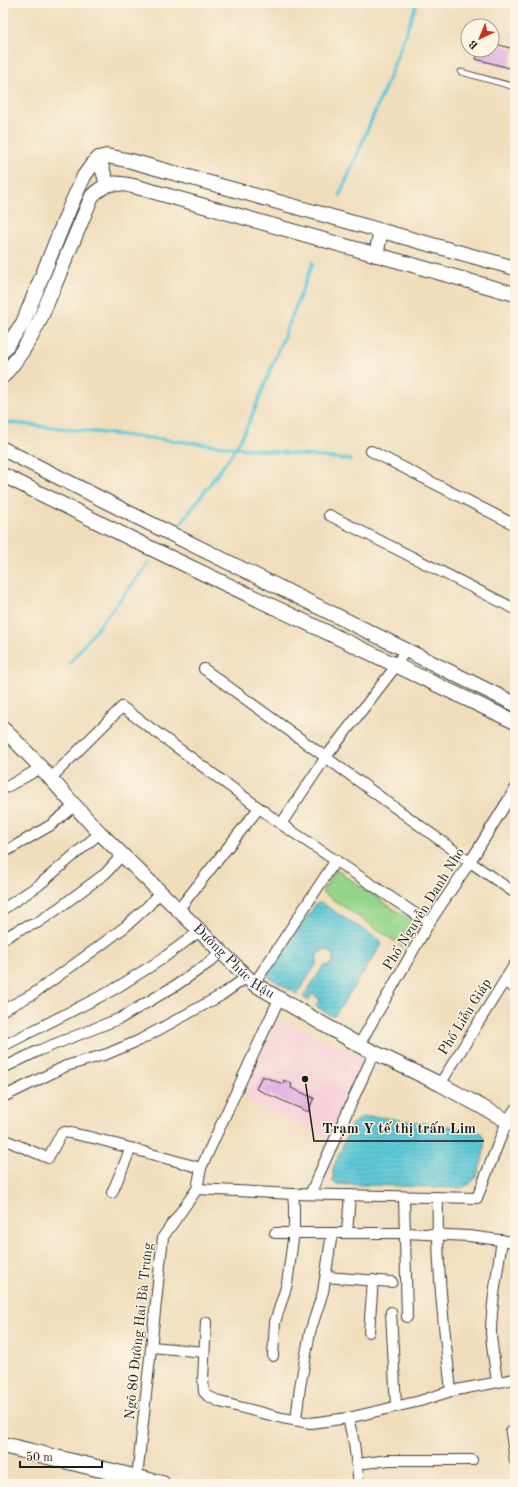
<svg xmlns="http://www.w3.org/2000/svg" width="518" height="1487" viewBox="0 0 518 1487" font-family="'Old Standard TT',serif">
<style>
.built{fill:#f6cfd8}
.garden{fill:#94d58b;stroke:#587854}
.water{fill:url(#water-rules);stroke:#3d727a}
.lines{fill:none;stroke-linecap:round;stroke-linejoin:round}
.stream{stroke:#5ec9d8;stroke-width:3.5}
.building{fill:#dda8e1}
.lane-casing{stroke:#3c3934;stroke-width:7}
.street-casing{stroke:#3c3934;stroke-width:12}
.secondary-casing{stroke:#3c3934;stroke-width:16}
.primary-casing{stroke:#3c3934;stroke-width:18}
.lane{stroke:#fff;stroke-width:5}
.street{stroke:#fff;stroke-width:10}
.secondary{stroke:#fff;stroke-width:14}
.primary{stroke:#fff;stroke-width:16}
.labels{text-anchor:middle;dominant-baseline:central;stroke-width:3;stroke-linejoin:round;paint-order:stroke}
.street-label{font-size:14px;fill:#1c1c1c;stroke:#fcf5e5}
.leader{fill:none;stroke:#1c1c1c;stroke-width:1.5}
.callout-dot{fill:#1c1c1c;stroke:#fcf5e5;stroke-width:1.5}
.callout-label{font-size:15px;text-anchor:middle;font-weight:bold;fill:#1c1c1c;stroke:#fcf5e5;stroke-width:3;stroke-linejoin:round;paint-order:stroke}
</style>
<defs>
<pattern id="water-rules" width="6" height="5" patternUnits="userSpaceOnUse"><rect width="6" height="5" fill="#5ec9d8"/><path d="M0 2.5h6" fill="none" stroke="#51acb9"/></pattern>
</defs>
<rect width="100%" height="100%" fill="#fcf5e5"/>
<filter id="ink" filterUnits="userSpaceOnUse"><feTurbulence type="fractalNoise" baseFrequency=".025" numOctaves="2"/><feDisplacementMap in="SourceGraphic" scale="8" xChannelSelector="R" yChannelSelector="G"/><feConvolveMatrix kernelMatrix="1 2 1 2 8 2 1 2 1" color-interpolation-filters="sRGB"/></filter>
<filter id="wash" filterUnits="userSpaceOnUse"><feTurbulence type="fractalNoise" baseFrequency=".012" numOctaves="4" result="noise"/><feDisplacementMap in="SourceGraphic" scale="16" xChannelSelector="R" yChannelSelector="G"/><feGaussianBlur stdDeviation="0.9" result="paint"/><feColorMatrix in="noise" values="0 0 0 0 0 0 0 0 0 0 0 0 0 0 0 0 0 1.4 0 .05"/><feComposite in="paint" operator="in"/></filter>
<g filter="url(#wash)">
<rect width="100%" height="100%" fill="#f0ddbc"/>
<!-- built -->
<polygon class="built" points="277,1018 367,1059 331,1140 244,1099"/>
<!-- garden -->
<polygon class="garden" points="337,870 418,926 405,948 322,892"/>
<!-- water -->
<g class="water">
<polygon points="321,903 381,941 381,946 335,1015 331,1016 316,1006 320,999 312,994 308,1001 303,997 323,967 333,963 333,954 325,949 317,954 317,963 297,994 269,977 268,973 316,904"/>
<path d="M363,1117h15l98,13c4,2 7,4 8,9 2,9 -4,34 -10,40 -4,6 -9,8 -16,9l-122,-4 -3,-2v-14l19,-44z"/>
</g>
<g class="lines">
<!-- stream -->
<g class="stream">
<polyline points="340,195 387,83 417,3"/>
<polyline points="3,422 350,460"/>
<polyline points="182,522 232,454 245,431 257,404 313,263"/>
<polyline points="69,664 149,563"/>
</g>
</g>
<g id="blocks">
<!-- building -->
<g class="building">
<polygon points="492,43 514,49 509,68 476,59 478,50 492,50"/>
<polygon points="262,1076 283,1084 284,1080 292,1084 291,1088 314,1098 308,1112 256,1089"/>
</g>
</g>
</g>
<g filter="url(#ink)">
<use href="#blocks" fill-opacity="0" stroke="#3c3934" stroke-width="1"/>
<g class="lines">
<!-- lane casing -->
<g class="lane-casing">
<polyline id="lane" points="461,72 515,87"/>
</g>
<!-- street casing -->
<g class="street-casing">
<g id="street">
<polyline points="371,451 515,525"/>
<polyline points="329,515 515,609"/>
<polyline points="204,669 470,862 515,893"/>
<polyline points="50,779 122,707 281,824 429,923"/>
<polyline points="3,789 41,768"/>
<polyline points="281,824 326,757 396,666 405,650"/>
<polyline points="3,853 51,825 74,806"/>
<polyline points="3,909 39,885 100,833"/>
<polyline points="178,910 259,808"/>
<polyline points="3,939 20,929 37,923 56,910 106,873 122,855"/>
<polyline points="504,982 515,988"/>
<polyline points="254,984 336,860"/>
<polyline points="3,1010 33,994 97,948 126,926 148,906 160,892"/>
<polyline points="359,1045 429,923 470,862 515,789"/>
<polyline points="3,1046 113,990 159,961 200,931"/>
<polyline points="3,1068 40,1050 121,1018 178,984 210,962 220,952"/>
<polyline points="440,1084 515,964"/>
<polyline points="3,1097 66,1066 107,1054 140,1040 220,996 247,977"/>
<polyline points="3,1139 48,1158 60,1136 62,1133 65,1132 94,1138 201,1168"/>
<polyline points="197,1189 293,1194 477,1198 507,1121 515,1109"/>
<polyline points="112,1193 131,1148"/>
<polyline points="310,1194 374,1053"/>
<polyline points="404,1197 407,1317"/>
<path d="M438,1198c-2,64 6,129 13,193"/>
<polyline points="275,1233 405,1233 469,1236 515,1242"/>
<polyline points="347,1233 350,1195"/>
<polyline points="326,1277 392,1282"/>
<polyline points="391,1312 396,1406"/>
<polyline points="206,1322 203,1379 204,1392 208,1396 220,1402 282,1418 311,1423 348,1418 420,1401 451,1391 515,1379"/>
<polyline points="369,1332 373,1280"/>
<polyline points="152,1347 204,1352"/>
<polyline points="273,1356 275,1322 287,1284 294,1232 294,1206 293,1194"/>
<path d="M497,1382c-2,-16 -5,-32 -6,-49 0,-28 7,-65 11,-93"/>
<polyline points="348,1418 354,1443 359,1484"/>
<polyline points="296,1420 300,1387 310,1332 323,1292 332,1233"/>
<polyline points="511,1432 515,1461"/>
<polyline points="357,1464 389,1460 472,1460"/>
<polyline points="137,1478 163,1237 197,1189 201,1168 279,999"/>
</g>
</g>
<!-- secondary casing -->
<g class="secondary-casing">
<g id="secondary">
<polyline points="99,158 107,184"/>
<polyline points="376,255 381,231"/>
<polyline points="3,351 23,323 70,207 84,176 92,165 99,158 107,156 131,161 515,268"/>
<path d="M3,376c15,-17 26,-34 36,-54l53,-126c16,-16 25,-14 45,-9l378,107"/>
<polyline points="3,449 131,514 515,704"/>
<polyline points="3,475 146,546 515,722"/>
<path id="s1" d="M3,729c35,32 64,70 97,104l154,151 105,61 81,39 75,41"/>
</g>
</g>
<!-- primary casing -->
<g class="primary-casing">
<polyline id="primary" points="3,1445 162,1484"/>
</g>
<!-- lane -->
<use href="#lane" class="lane"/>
<!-- street -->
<use href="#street" class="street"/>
<!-- secondary -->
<use href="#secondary" class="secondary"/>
<!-- primary -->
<use href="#primary" class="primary"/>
</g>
</g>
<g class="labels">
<!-- street labels -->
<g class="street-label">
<text transform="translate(424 909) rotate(-58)">Phố Nguyễn Danh Nho</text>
<text stroke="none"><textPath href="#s1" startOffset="328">Đường Phúc Hậu</textPath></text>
<text transform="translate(465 1017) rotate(-58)">Phố Liễu Giáp</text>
<text transform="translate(139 1331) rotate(-84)">Ngõ 80 Đường Hai Bà Trưng</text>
</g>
</g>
<!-- callouts -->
<path class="leader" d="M305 1079L314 1141H484"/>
<circle class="callout-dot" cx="305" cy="1079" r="4"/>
<g class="callout-label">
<text x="399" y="1133">Trạm Y tế thị trấn Lim</text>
</g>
<!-- margin -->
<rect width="518" height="1487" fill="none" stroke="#fcf5e5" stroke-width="16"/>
<!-- north arrow -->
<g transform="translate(480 38) rotate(224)"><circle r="19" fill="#fcf5e5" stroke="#a29e95"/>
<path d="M0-3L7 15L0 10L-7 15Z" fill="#c8321e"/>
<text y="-6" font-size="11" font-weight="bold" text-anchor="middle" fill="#1c1c1c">B</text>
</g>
<!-- scale -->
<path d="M20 1461v6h82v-6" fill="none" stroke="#1c1c1c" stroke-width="2"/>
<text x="26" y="1461" font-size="12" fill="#1c1c1c" stroke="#fcf5e5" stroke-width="3" paint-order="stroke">50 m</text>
</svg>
